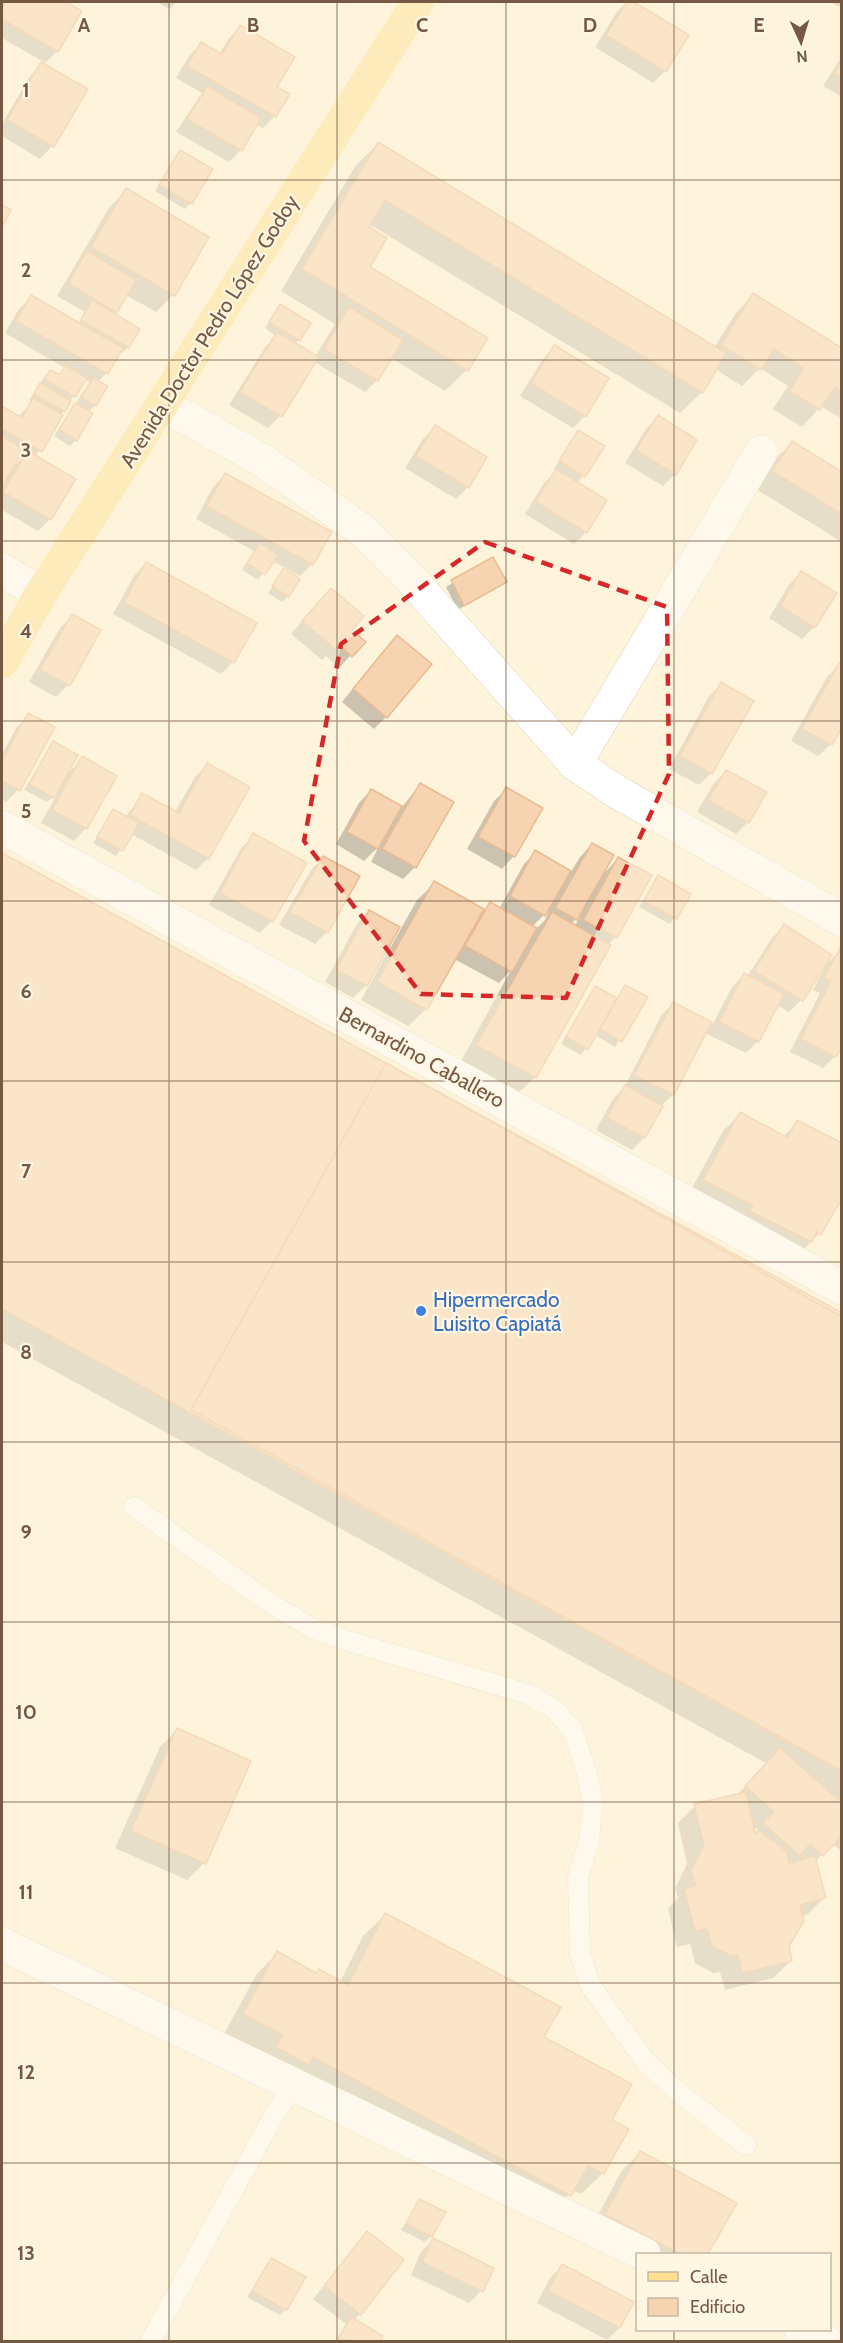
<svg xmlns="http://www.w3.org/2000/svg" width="843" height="2343" viewBox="0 0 843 2343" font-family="Cabin,sans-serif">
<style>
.shadow{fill:#0003;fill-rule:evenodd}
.building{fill:#f6d3b1;stroke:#eaba90;stroke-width:1.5}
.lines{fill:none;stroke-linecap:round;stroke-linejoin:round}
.service-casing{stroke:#e2d0b8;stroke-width:21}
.minor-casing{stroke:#e2d0b8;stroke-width:34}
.primary-casing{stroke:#fff;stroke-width:34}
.service{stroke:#fff;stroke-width:20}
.minor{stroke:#fff;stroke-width:33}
.primary{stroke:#ffe092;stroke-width:33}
.marked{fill:none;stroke:#d62828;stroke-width:4.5;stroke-dasharray:12 8;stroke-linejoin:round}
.grid{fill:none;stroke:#755943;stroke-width:1.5;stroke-opacity:0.55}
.shop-dot{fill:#3f7fe0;stroke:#fff7e4;stroke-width:2}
.labels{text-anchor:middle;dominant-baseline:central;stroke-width:4.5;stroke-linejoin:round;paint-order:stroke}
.street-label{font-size:21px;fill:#755943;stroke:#fff7e4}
.shop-label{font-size:21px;fill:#366cbe;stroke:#fff7e4;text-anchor:start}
.grid-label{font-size:20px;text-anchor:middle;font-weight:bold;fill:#755943;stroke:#fff7e4;stroke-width:4.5;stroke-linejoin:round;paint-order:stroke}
</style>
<rect width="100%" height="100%" fill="#fef4dc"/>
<!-- shadow -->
<g class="shadow">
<polygon points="2,2 63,2 80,12 57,51 43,65 86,90 52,146 40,159 2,136 2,124 30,76 44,62 2,38"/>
<polygon points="156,2 177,2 169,9"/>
<polygon points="627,2 687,35 665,71 653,83 595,47 617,12"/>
<polygon points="830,2 842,2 842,8"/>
<polygon points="241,26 275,87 275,116 263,128 256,124 241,150 229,162 176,132 202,93 176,78 189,56 201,44 219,54 229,38"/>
<polygon points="842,56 842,97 823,86"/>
<polygon points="378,144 714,348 736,313 753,295 842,350 842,419 821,406 802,427 773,409 788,386 760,368 742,386 715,369 702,392 680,413 369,224 368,267 467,370 445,391 391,358 377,380 365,392 314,362 280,416 268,428 229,405 266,346 276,336 265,328 280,306 299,340 294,344 315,357 335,324 281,291 356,165"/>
<polygon points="180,152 191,203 185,209 155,191"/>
<path d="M126,190l47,105 -17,17 -30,-17 -13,19 15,33 -6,6 -3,-2 -12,22 -10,9 -2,23 -7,7 -12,28 -6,6 -16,-10 36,-54 -6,-3 -49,78 15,62 -12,12 -36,-21v-102l16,9 14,-15 -3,-2 15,-23 6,-6 8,5 7,-8 -60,-35 14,-24 13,-13 46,28 7,-12 -28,-16 52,-88zM17,457l4,2 -10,10z"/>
<polygon points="555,347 585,416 573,428 520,396 543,359"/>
<polygon points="658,417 675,474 663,486 625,463 646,429"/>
<polygon points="435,427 468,487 456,499 405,468 423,439"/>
<polygon points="578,432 602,447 577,484 586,532 574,544 525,514 544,483 557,470 554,468"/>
<polygon points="792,443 842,474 842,542 756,489 774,460"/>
<polygon points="225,475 312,564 300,576 289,570 288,596 282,602 268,593 286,568 272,561 258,580 242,570 254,551 196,519 213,487"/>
<polygon points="493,559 505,581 458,610 446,587"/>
<polygon points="146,563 233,662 221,674 113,614 134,576"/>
<polygon points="801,573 814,627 802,639 769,618 789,585"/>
<polygon points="319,602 363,642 339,668 326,656 322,660 291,634"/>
<polygon points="72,616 99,631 68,685 56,697 29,682 60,628"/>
<polygon points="385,649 386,717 374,729 342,702"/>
<polygon points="839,665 831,744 818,756 791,741 827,677"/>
<polygon points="722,684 711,773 699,785 669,769 709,696"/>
<polygon points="29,715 18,790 6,802 2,799 2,754 17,727"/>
<polygon points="53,743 67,774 83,758 115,777 86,828 74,841 41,823 58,793 47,802 24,790"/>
<polygon points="207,765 208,858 196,870 131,834 116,856 93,843 113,811 125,817 143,795 175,812 195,777"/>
<polygon points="726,771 748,822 736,834 697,812 714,783"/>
<polygon points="420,785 415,867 403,879 371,862 379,846 364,861 336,844 359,803 371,790 402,807"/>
<polygon points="507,789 541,808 514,856 502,869 467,849 494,801"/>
<polygon points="254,835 272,921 260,933 209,905 242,847"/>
<path d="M592,844l11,30 16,-16 -4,79 -7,8 -73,132 -18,17 -57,-31 51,-93 -12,13 -45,-24 -28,50 -18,17 -47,-26 56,-100 18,-17 49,27 7,-6 8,5 25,-45 12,-12 35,20 9,-15zM549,910l-4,10 -9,9 -4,-2zM581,914l-6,12 -4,-2z"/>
<path d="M2,855l840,460v536l-10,-7 -17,18 10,35 -18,18 -6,1 -14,30 4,15 -18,17 -48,12 -5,-18 -7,1 -18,-10 -5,-19 -13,3 -9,-39 10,-10 -3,-10 12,-24 -9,-41 17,-17 41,-10 30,-33 -764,-421zM751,1824l7,6 -4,5z"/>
<polygon points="323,858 327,932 315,944 279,925 311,870"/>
<polygon points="658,877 689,894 670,924 639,907"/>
<polygon points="369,912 398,928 366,985 353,998 325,982 357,924"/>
<polygon points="784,926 827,963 842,950 842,1044 835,1056 823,1068 790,1052 820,993 813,990 825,967 823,966 801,1000 789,1012 777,1005 758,1041 746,1053 705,1033 673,1095 661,1106 644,1138 632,1150 596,1130 613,1099 624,1088 661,1016 673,1003 713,1024 732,987 744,975 747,977 772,938"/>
<polygon points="595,987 616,999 625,987 646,998 615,1047 595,1035 581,1055 561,1044"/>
<polygon points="741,1113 783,1137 797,1122 819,1234 802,1251 687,1197 723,1131"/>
<polygon points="177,1730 204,1863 187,1880 115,1848 160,1747"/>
<polygon points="385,1915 542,2037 610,2120 603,2173 581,2194 573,2190 548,2216 223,2036 256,1975 277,1953 316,1974 340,1982 363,1936"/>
<polygon points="640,2153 735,2204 707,2254 638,2254 589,2232 622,2170"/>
<polygon points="420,2201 431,2236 425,2242 401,2230"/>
<polygon points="367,2233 360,2314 354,2320 378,2342 335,2342 346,2324 313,2299"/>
<polygon points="433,2240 481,2291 469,2303 411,2275 421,2252"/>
<polygon points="271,2260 286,2309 280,2315 247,2297"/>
<polygon points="562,2266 619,2328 607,2340 537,2303 550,2278"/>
</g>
<!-- building -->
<g class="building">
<polygon points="6,2 66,2 82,11 58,52 2,19 2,9"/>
<polygon points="627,2 634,2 689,35 666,72 606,35"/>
<polygon points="240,25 295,57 277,87 290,94 276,117 187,66 201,42 222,54"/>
<polygon points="842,61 842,78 834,73"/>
<polygon points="41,62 88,89 54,147 7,120"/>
<polygon points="207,86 261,118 242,151 187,119"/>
<polygon points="378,142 726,353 703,393 385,200 369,227 387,238 370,267 488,338 468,371 302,269"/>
<polygon points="180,150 213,169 192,204 159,185"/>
<polygon points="126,188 209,237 175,296 91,247"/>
<polygon points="2,205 11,210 2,227"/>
<polygon points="87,251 136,280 117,313 68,283"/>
<polygon points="753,293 842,348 842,391 835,387 820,410 789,391 804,368 774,349 761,370 721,345"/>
<polygon points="31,295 123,348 108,374 16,321"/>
<polygon points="92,300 140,329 129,348 81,320"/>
<polygon points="280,304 311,323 300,341 269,322"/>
<polygon points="349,307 403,340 378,381 324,349"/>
<polygon points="277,332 319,357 282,417 240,392"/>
<polygon points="554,345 609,378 586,417 531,383"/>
<polygon points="65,365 87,378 75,397 44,379 50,370 60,375"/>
<polygon points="93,378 108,386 96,406 81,397"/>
<polygon points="40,383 71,401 65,412 34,394"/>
<polygon points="33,398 63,415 42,452 2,429 2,406 22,418"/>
<polygon points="75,403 93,413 77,441 59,430"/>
<polygon points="658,415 697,440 676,475 636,450"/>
<polygon points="435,425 487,457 469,488 416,456"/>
<polygon points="578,430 605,446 585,477 559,461"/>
<polygon points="2,436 24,449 2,487"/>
<polygon points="792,441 842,472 842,514 772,471"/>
<polygon points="28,451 76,479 51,520 3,492"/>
<polygon points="556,469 607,500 587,533 536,502"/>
<polygon points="225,473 332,532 313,565 207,506"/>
<polygon points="260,543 278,555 265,575 247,563"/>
<polygon points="493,557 507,582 464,606 451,580"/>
<polygon points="146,562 257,623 234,663 124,602"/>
<polygon points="284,568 300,579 289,597 272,586"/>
<polygon points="801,571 837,593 815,628 780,606"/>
<polygon points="331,588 364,616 352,630 366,642 352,657 339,645 335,649 302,621"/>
<polygon points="72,614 101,630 70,686 40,670"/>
<polygon points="397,635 432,664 387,718 353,689"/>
<polygon points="839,663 842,665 842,728 832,745 802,729"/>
<polygon points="721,682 754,701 712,774 680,756"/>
<polygon points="28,713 55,727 20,791 2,781 2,761"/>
<polygon points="53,741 78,755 54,798 29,784"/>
<polygon points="82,756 117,776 87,829 52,810"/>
<polygon points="207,763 250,787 209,859 130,815 142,793 179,813"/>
<polygon points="726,770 767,792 749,823 708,800"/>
<polygon points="420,783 454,802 416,868 382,849"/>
<polygon points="506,787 543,808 515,857 478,837"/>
<polygon points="371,789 402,806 378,849 347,832"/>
<polygon points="113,809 139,823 123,851 97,837"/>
<polygon points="253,833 307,863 273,922 220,893"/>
<polygon points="592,843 614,855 577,920 555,908"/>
<polygon points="535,850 571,871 545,916 510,896"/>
<polygon points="2,853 842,1313 842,1772 2,1309"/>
<polygon points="323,856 360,876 328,933 290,912"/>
<polygon points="618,857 652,875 617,938 583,920"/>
<polygon points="658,875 691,894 677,919 644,901"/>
<polygon points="434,881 484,909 427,1010 377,982"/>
<polygon points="490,902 537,928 512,972 465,946"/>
<polygon points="369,910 400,927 367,986 336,970"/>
<polygon points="552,912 611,945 536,1078 476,1045"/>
<polygon points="784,924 832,955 803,1001 754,971"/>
<polygon points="840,948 842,1047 836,1057 801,1039 831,981 824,978"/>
<polygon points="744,973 784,994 759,1042 719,1022"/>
<polygon points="625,985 648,997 622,1042 600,1029"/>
<polygon points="595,986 617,998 588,1050 566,1037"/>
<polygon points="673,1002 712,1022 674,1095 634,1075"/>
<polygon points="386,1063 842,1317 842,1771 191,1410"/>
<polygon points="625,1085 663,1106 645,1138 607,1118"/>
<polygon points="740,1112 788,1138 797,1120 842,1143 842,1198 821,1235 817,1232 812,1242 750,1211 753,1205 703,1180"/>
<polygon points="177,1728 251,1761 206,1864 131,1831"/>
<polygon points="780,1748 842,1803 842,1836 823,1856 810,1844 800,1856 763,1823 774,1812 745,1786"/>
<polygon points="746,1792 755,1833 760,1831 786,1851 789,1863 815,1856 826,1898 800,1905 804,1921 789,1946 792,1961 742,1973 738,1955 731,1956 712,1946 707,1928 695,1931 684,1889 696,1886 691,1870 704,1846 694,1804"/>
<polygon points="385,1913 561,2007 544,2037 632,2084 612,2120 629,2129 604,2174 588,2166 571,2196 313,2057 309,2065 276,2047 283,2035 243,2014 277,1951 316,1973 319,1969 348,1985"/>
<polygon points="640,2151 737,2203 708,2254 680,2254 605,2214"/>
<polygon points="419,2199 446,2212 432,2237 406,2224"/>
<polygon points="367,2231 404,2260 361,2315 324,2286"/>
<polygon points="433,2238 494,2268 483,2292 422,2262"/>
<polygon points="271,2258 306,2277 287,2310 252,2291"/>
<polygon points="562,2264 634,2302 620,2328 548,2291"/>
<polygon points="351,2317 383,2336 380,2342 338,2339"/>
</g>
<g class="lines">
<!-- service casing -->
<g class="service-casing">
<g id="service">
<polyline points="134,1507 275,1606 310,1627 348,1641 528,1694 554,1709 572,1729 586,1770 593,1802 589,1841 578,1877 580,1953 590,1985 645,2061 673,2088 746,2145"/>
<polyline points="150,2342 277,2110 292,2087"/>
</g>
</g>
<!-- minor casing -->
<g class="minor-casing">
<g id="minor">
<polyline points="162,404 265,462 363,531 409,577 575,764 617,792 842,920"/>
<polyline points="2,570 41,594"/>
<polyline points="575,764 761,452"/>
<polyline points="2,827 842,1288"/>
<polyline points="2,1944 644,2254"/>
<polyline points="801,2330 826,2342"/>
</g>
</g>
<!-- primary casing -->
<g class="primary-casing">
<polyline id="primary" points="2,662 41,594 418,2"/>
</g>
<!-- service -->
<use href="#service" class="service"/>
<!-- minor -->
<use href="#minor" class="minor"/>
<!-- primary -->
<use href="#primary" class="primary"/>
</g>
<!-- marked area -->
<path d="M0 0H843V2343H0ZM485,542l182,65 2,167 -103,224 -145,-4 -117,-153 37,-197z" fill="#fef4dc" fill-opacity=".55" fill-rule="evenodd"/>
<path class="marked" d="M485,542l182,65 2,167 -103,224 -145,-4 -117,-153 37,-197z"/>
<!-- grid -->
<path class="grid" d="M169,2v2340M337,2v2340M506,2v2340M674,2v2252M2,180h840M2,360h840M2,541h840M2,721h840M2,901h840M2,1081h840M2,1262h840M2,1442h840M2,1622h840M2,1802h840M2,1983h840M2,2163h840M674,2330v12"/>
<!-- markers -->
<circle class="shop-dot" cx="421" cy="1311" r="6"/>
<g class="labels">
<!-- street labels -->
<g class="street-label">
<text transform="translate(209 331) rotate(-58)">Avenida Doctor Pedro López Godoy</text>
<text transform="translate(422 1057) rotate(29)">Bernardino Caballero</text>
</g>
<!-- shop labels -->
<g class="shop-label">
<text x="433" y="1299">Hipermercado<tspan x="433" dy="24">Luisito Capiatá</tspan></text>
</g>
</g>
<g class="grid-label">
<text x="84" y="32">A</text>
<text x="253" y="32">B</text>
<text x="422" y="32">C</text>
<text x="590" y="32">D</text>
<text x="759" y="32">E</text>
<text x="26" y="97">1</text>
<text x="26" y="277">2</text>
<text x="26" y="457">3</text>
<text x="26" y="638">4</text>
<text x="26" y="818">5</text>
<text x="26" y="998">6</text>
<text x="26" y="1178">7</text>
<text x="26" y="1359">8</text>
<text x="26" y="1539">9</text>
<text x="26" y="1719">10</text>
<text x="26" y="1899">11</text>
<text x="26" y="2079">12</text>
<text x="26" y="2260">13</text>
</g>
<!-- border -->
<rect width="843" height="2343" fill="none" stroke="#755943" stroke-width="6"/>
<!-- legend -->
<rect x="636" y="2253" width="195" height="78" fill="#fff7e4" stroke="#c8b8a4" stroke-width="1.5"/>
<rect x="648" y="2272" width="30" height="9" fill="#ffe092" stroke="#c8b8a4" stroke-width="1.5"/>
<text x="690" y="2283" font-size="18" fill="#755943">Calle</text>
<rect x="648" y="2298" width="30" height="18" fill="#f6d3b1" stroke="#c8b8a4" stroke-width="1.5"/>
<text x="690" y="2313" font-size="18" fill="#755943">Edificio</text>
<!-- north arrow -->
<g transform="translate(801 42) rotate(176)" stroke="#fff7e4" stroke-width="4.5" paint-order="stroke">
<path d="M0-4.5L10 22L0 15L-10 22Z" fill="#755943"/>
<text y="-9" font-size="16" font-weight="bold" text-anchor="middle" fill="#755943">N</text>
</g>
</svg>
